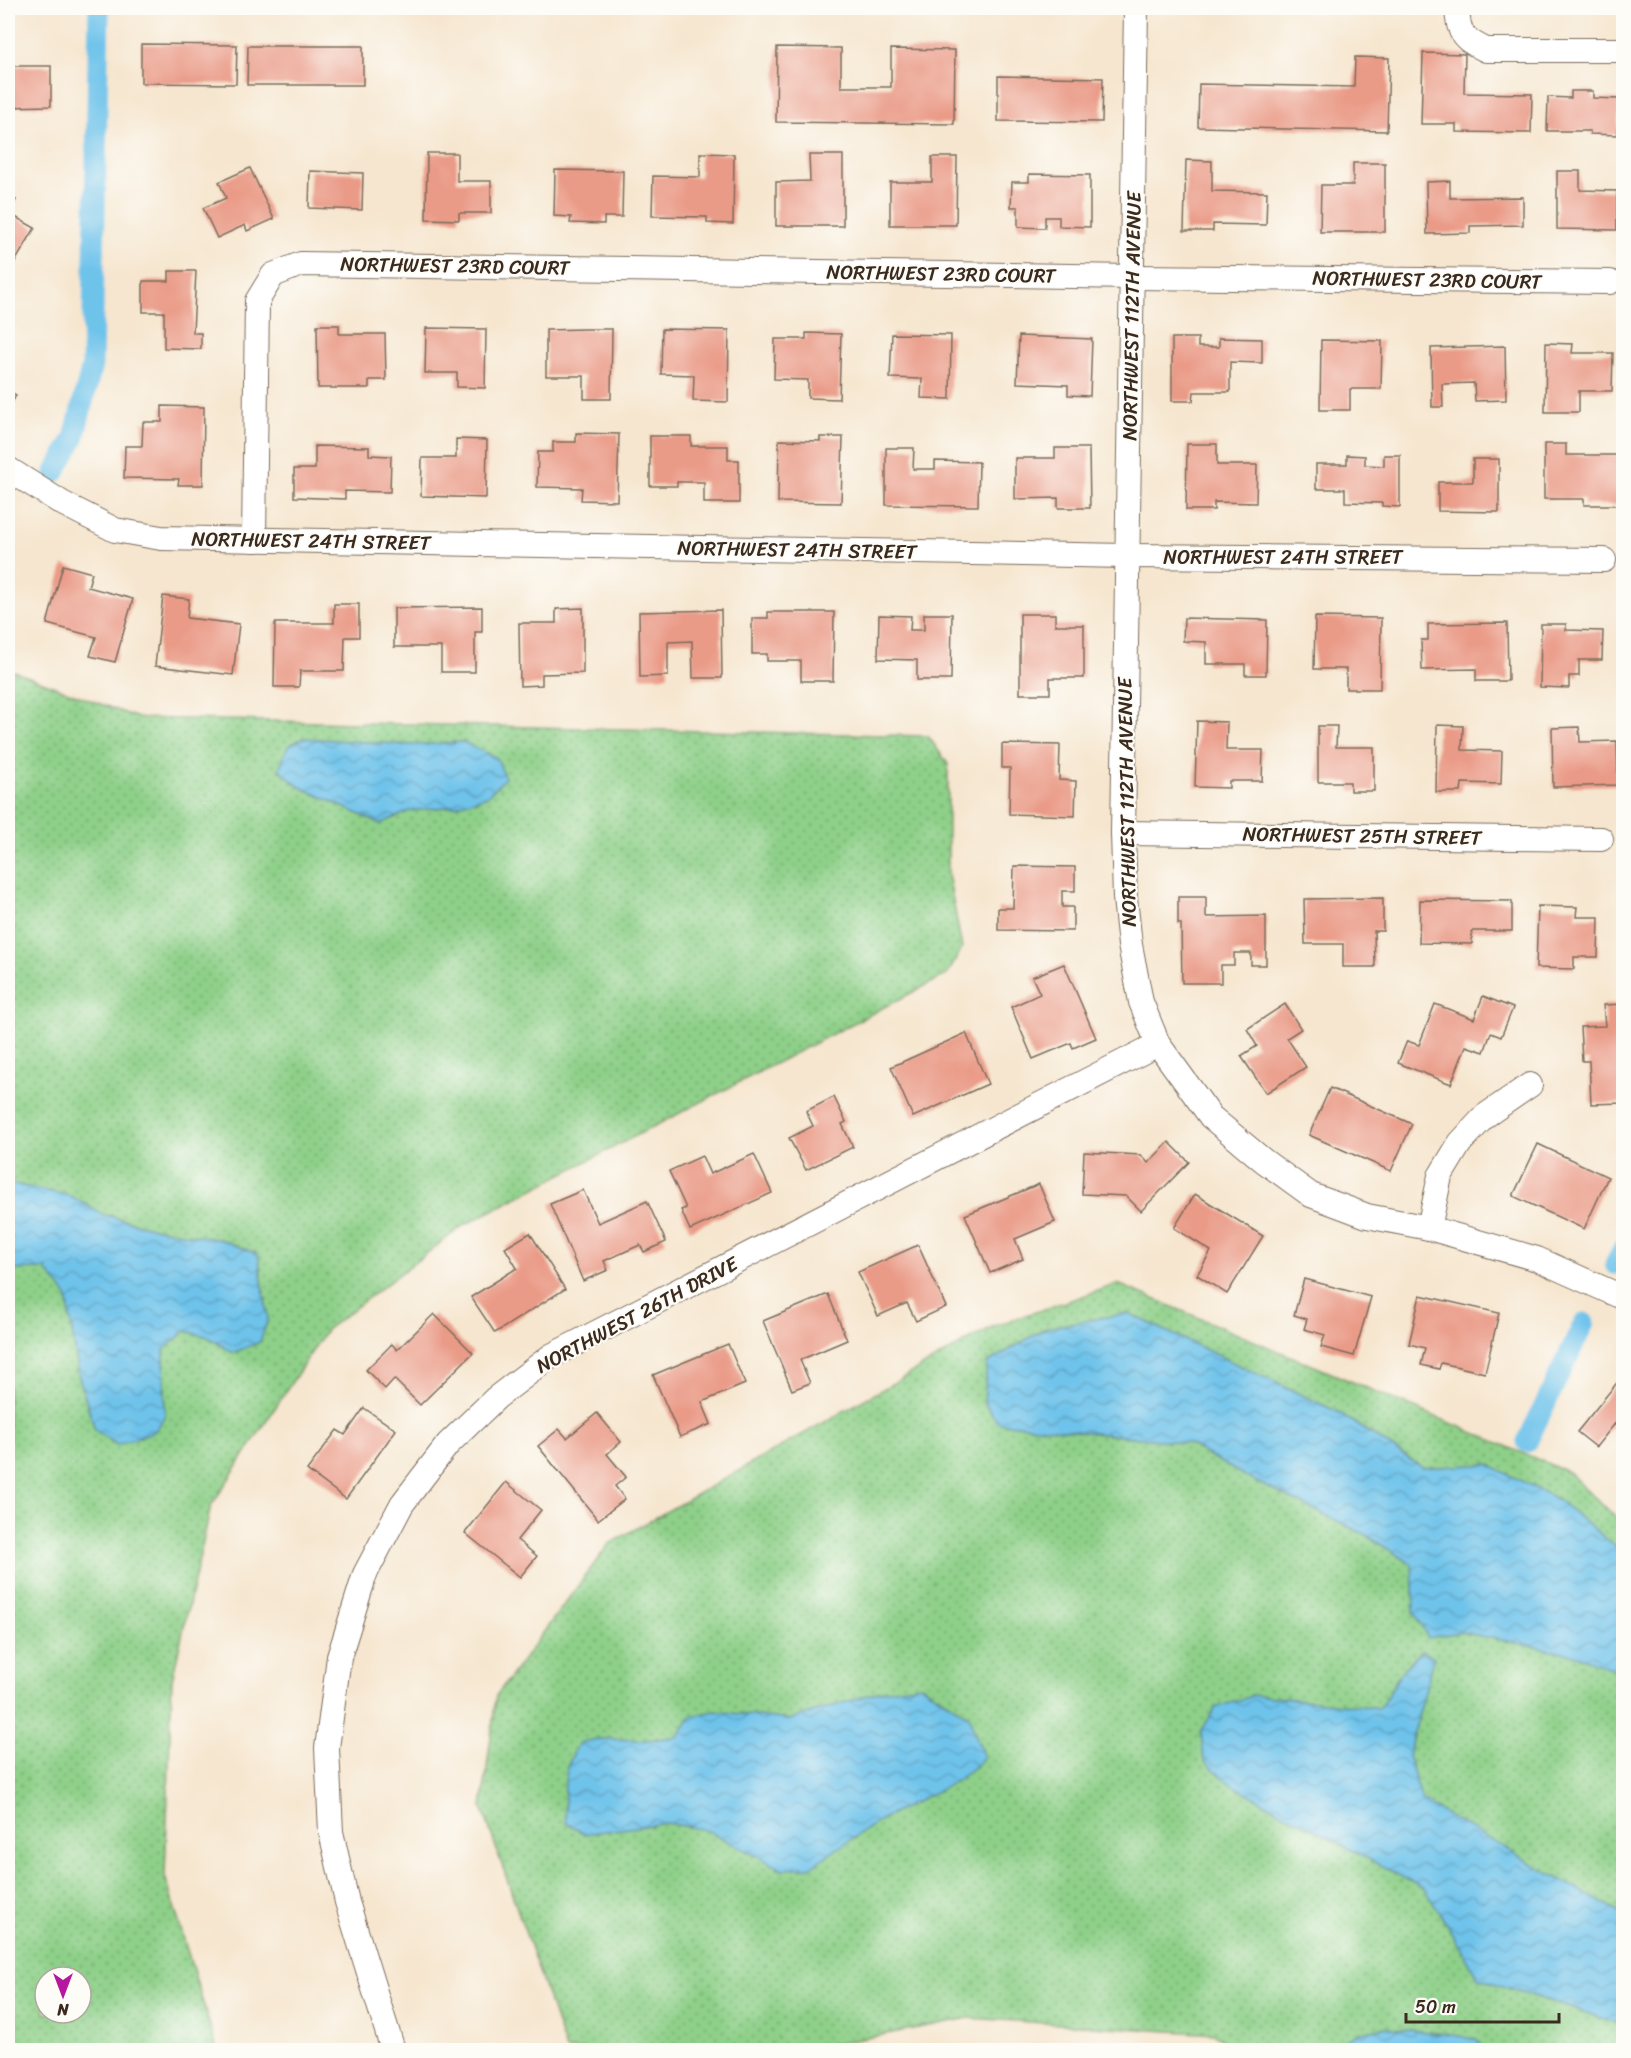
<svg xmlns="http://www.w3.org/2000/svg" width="1631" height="2058" viewBox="0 0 1631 2058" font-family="Sriracha,sans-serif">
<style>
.grass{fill:url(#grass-dots);stroke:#647d54;stroke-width:1.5;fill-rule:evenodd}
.water{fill:url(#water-waves);stroke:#547684;stroke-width:1.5}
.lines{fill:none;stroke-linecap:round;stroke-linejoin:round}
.canal{stroke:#6ec3eb;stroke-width:21}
.building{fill:#ea9b88}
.street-casing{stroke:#7c6c5c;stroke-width:26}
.street{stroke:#fff;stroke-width:24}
.labels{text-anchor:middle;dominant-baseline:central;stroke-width:4.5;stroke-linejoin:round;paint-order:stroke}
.street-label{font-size:20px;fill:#3b2a1e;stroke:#fdfcf7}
</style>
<defs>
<pattern id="grass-dots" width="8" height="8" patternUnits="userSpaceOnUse" patternTransform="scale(1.5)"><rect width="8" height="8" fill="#8ed089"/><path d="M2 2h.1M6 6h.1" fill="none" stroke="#75a96f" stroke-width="1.8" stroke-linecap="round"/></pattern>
<pattern id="water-waves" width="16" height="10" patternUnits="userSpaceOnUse" patternTransform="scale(1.5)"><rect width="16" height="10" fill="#6ec3eb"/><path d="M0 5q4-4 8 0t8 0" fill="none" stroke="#5c9fbe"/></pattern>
</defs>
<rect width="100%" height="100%" fill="#fdfcf7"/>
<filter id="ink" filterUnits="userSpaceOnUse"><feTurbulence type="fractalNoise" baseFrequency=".0167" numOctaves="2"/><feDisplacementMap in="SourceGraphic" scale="12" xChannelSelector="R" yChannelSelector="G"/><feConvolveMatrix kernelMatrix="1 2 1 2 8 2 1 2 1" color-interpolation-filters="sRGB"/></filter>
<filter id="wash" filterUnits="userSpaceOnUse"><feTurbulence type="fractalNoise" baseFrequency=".008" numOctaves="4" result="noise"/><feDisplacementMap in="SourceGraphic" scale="24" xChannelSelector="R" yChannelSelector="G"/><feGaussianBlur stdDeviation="1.35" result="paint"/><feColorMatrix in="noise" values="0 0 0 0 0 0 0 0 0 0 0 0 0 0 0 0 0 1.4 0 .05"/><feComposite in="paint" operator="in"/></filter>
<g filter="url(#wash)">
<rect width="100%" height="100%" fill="#f6e6cf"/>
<!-- grass -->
<g class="grass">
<path d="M8,669l130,49 790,18 20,28v110l14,74 -14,26 -484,251 -138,105 -115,176 -39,174 -7,196 52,174h-209zM45,1977h36v36h-36z"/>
<polygon points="1118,1284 1568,1472 1623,1524 1623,2050 1237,2050 1215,2034 969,2018 804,2050 566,2050 482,1807 496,1696 609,1544 994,1326"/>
</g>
<!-- water -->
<g class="water">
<polygon points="303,738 413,745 463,742 497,758 505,778 487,796 455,806 410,811 380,824 298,786 279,769 288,746"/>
<polygon points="8,1183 71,1196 102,1214 158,1229 222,1240 258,1254 268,1319 260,1342 233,1353 208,1337 185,1331 164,1350 165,1417 155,1431 117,1445 95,1430 79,1377 67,1296 45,1269 8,1270"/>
<polygon points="1128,1313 1338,1412 1423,1468 1488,1464 1557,1499 1613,1544 1623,1556 1623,1673 1577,1655 1460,1632 1428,1638 1414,1611 1412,1564 1364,1534 1248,1478 1187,1443 998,1423 984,1402 987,1363 1046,1328"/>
<polygon points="1421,1651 1434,1658 1408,1755 1422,1801 1623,1915 1623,2025 1478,1978 1426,1890 1232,1785 1204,1761 1201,1732 1215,1708 1254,1695 1380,1708 1401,1672"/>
<path d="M921,1685l47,30 16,43 -24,21 -81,42 -69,46 -28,2 -76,-39 -39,-7 -83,11 -18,-11c-2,-32 -5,-51 13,-80l18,-4 50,1 30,-3 15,-21 23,-5 75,9 91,-29z"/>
<polygon points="1386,2027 1475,2038 1484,2050 1333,2050 1357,2033"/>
</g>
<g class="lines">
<!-- canal -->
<g class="canal">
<polyline points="55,472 74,438 92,365 99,8"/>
<polyline points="1615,1264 1624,1247"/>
<polyline points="1527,1442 1584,1323"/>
</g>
</g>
<g id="blocks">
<!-- building -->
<g class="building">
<polygon points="141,44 237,45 236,84 141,83"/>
<polygon points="248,46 363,46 363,85 247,85"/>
<polygon points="777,47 841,48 841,87 891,87 891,49 955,50 954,124 776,122"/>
<polygon points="1423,53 1465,54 1464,93 1532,94 1531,133 1456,132 1456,124 1421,124"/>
<polygon points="1355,57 1389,58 1387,131 1198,127 1199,84 1354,87"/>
<polygon points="8,66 51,66 51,106 8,107"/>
<polygon points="998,76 1103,78 1102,122 998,121"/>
<polygon points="1571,91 1593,91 1593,98 1619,99 1618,135 1590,134 1590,131 1547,131 1548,97 1571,98"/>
<polygon points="427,153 457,153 457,181 491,181 491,213 459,213 459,220 426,219"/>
<polygon points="700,153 734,154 733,224 707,223 707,217 652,216 653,176 700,177"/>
<polygon points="809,155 843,155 843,226 776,226 776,182 810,181"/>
<polygon points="932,157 957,157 956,225 890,225 890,182 932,182"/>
<polygon points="1186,160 1212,161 1212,191 1267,192 1266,225 1213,224 1213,231 1184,231"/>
<polygon points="1353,163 1385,163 1385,232 1320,232 1321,185 1353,185"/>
<polygon points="250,168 274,219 247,231 245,225 217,238 203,208 226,198 219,182"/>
<polygon points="555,170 623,171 622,217 604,217 604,224 570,223 571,217 554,216"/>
<polygon points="310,171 363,173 362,210 309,208"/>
<polygon points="1557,171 1580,171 1580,190 1617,191 1617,230 1557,229"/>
<polygon points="1029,174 1090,175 1090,227 1059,226 1059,217 1045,217 1045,228 1018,227 1018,207 1011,207 1012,182 1029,182"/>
<polygon points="1450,181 1450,198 1523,197 1523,225 1470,226 1470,233 1427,234 1426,182"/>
<polygon points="8,195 16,200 8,213 35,228 12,267 8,264"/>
<polygon points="169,271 196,271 193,333 201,333 201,349 164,348 164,312 143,312 143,281 169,281"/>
<polygon points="317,325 339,325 339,334 385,334 386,380 369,380 369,388 318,388"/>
<polygon points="426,328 486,329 485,388 457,387 457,373 425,373"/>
<polygon points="584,329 612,329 611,399 584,399 584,376 546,376 546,330"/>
<polygon points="662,329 729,330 728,402 693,401 694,375 661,374"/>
<polygon points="806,333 841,334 839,399 808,398 808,380 774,379 775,339 806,339"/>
<polygon points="892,334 951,335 950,399 921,398 922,379 890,378"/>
<polygon points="1019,336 1092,339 1090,396 1068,395 1068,385 1017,383"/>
<polygon points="1172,338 1198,338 1198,347 1219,347 1219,338 1262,339 1262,363 1230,362 1230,392 1194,392 1193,401 1172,401"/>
<polygon points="1321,340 1382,341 1381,389 1350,389 1350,410 1320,410"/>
<polygon points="1546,343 1573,344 1572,353 1613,353 1612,391 1579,391 1579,412 1545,412"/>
<polygon points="1505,346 1506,400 1475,401 1474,383 1442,384 1443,407 1432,407 1431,348"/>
<polygon points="8,391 16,395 8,411"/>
<polygon points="162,406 204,407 203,485 178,485 179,479 124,478 125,446 142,446 143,422 162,422"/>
<polygon points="576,433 619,434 617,501 581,500 582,488 537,487 538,452 553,452 553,442 576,442"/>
<polygon points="650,436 691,436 691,446 728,446 728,460 739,460 739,503 704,503 704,482 677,482 677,486 650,486"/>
<polygon points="820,437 843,437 841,503 778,502 779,440 820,441"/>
<polygon points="456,439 487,440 486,498 421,496 422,458 456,458"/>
<polygon points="1187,444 1217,444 1217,465 1257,465 1256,503 1214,502 1214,510 1186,510"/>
<polygon points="1544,444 1566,444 1566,455 1623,455 1623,505 1584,505 1584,499 1544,499"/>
<polygon points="315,446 369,447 369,455 391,456 390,492 345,491 345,499 294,497 294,469 315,469"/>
<polygon points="886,448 914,448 913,469 935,469 935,461 979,462 978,506 886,505"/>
<polygon points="1055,448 1089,448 1090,508 1058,508 1058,498 1015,499 1015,458 1055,458"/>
<polygon points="1347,455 1365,456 1365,465 1384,466 1384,455 1400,455 1400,507 1382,506 1382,503 1345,502 1345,489 1316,489 1316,464 1347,464"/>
<polygon points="1473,459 1499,459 1499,512 1438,511 1438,482 1473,482"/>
<polygon points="63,565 92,573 88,587 133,599 115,662 90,656 96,637 47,624"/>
<polygon points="163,596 189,599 187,618 239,624 233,675 155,666"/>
<polygon points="334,604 359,604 359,637 345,637 344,671 300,671 299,687 274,687 275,623 334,623"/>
<polygon points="482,607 482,632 475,632 475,672 441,672 441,647 394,647 394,608"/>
<polygon points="583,608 583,673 542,674 542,685 520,686 519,623 556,623 556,609"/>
<polygon points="721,610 722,678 693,678 692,641 668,642 668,676 640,677 639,612"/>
<polygon points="768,612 834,612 833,681 801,681 801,661 767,661 767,654 752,654 752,618 768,618"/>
<polygon points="924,614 952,614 951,680 917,680 917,660 878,659 879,615 911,616 910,630 924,630"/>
<polygon points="1020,614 1055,614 1055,625 1084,625 1084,678 1050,678 1050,694 1020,694"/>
<polygon points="1315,617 1381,618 1380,689 1346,689 1346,669 1314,669"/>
<polygon points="1184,618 1267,620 1266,675 1245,675 1245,664 1206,664 1206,642 1183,641"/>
<polygon points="1507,623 1508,681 1476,681 1476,669 1422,670 1421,640 1428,640 1428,624"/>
<polygon points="1541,624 1566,624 1566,630 1603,631 1602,660 1579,660 1579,676 1569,676 1569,688 1540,687"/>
<polygon points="1197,721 1227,722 1226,750 1263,750 1262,781 1229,781 1229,788 1195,787"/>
<polygon points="1437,725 1463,726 1462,750 1502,751 1501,784 1462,783 1461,792 1436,792"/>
<polygon points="1318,726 1337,726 1336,747 1374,747 1374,791 1350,791 1350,782 1318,782"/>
<polygon points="1579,727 1580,742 1617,741 1618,785 1553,787 1552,728"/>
<polygon points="1002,744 1060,745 1059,780 1076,781 1075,816 1009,814 1010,768 1002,768"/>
<polygon points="1014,866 1075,867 1075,891 1062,891 1062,907 1073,907 1073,931 998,930 998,908 1013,908"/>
<polygon points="1178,897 1206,897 1206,917 1266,916 1266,965 1251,965 1251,953 1234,953 1234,965 1221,965 1221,983 1182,983 1181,924 1178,924"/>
<polygon points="1383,898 1383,931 1374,931 1375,967 1343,967 1343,944 1305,944 1304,899"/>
<polygon points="1420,900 1512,901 1512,931 1472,931 1472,944 1419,943"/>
<polygon points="1538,906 1577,907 1576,917 1599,917 1598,957 1574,957 1574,969 1536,968"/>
<polygon points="1064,964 1096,1038 1073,1048 1071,1043 1033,1059 1011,1007 1040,994 1032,977"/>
<polygon points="1483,996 1513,1008 1501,1037 1491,1033 1484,1052 1466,1046 1451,1084 1398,1063 1407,1041 1419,1045 1435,1004 1474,1019"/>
<polygon points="1285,1004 1301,1029 1287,1038 1306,1067 1266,1093 1241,1056 1257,1046 1247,1029"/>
<polygon points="1624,1004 1624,1103 1591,1104 1589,1061 1582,1061 1580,1027 1605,1026 1603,1005"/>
<polygon points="966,1033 988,1084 913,1117 891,1067"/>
<polygon points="1330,1088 1412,1124 1391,1171 1309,1135"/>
<polygon points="834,1097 846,1122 842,1124 853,1147 806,1170 789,1138 813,1126 806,1111"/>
<polygon points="1169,1142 1189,1162 1141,1211 1126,1196 1082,1194 1084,1152 1141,1155 1148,1163"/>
<polygon points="1538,1144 1608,1177 1584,1229 1513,1196"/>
<polygon points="754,1154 772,1193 690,1230 681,1210 686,1208 669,1171 702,1156 710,1174"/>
<polygon points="1039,1184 1055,1222 1015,1239 1023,1259 990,1273 965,1215"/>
<polygon points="583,1190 598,1223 647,1201 666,1242 644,1252 640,1245 604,1261 608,1270 583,1281 550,1204"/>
<polygon points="1195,1194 1263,1236 1227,1294 1197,1275 1211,1251 1174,1228"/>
<polygon points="530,1233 565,1289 495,1333 471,1297 517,1268 505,1248"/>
<polygon points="918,1245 946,1307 916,1321 907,1303 878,1316 858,1272"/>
<polygon points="1304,1279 1371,1297 1354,1356 1321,1347 1325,1335 1304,1329 1307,1319 1294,1315"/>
<polygon points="828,1294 847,1340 800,1360 810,1383 792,1390 763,1321"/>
<polygon points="1420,1295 1499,1313 1485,1373 1441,1363 1439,1369 1421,1365 1425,1348 1409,1344"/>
<polygon points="434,1314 473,1353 420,1405 394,1379 385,1389 366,1370 392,1344 397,1350"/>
<polygon points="728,1344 745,1384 702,1402 711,1424 680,1437 653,1375"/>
<polygon points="1624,1374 1624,1427 1617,1421 1596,1447 1577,1432"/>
<polygon points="364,1408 396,1430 346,1499 307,1470 337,1430 345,1435"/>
<polygon points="597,1413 621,1442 607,1454 626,1477 615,1486 625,1499 598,1520 538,1446 559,1429 567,1438"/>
<polygon points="506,1482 541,1510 517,1540 537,1556 520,1577 465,1533"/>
</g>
</g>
</g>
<g filter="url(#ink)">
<use href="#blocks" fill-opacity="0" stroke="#7c6c5c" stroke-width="1.5"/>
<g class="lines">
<!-- street casing -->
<g class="street-casing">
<g id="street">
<polyline points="1136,8 1123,833 1125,898 1130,945 1141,1002 1158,1044 1211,1117 1264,1161 1311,1195 1367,1216 1429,1228 1537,1259 1624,1298"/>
<path d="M1457,8c1,26 6,31 29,42h138"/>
<polyline points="8,469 62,503 115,530 161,538 1127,556 1604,560"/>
<polyline points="254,540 257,301 273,275 301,264 1133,277 1610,282"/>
<polyline points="1123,833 1601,839"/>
<polyline points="1429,1228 1440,1176 1460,1143 1485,1116 1530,1085"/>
<polyline points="393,2050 347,1902 331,1832 327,1748 339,1657 365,1574 402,1504 448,1444 496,1398 551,1356 1158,1044"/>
</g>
</g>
<!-- street -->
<use href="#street" class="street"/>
</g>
</g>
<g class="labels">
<!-- street labels -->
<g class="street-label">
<text transform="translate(455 266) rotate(1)">NORTHWEST 23RD COURT</text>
<text transform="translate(941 274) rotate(1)">NORTHWEST 23RD COURT</text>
<text transform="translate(1427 280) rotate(1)">NORTHWEST 23RD COURT</text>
<text transform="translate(1132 316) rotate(-89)">NORTHWEST 112TH AVENUE</text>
<text transform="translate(311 541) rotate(1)">NORTHWEST 24TH STREET</text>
<text transform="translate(797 550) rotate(1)">NORTHWEST 24TH STREET</text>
<text x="1283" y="557">NORTHWEST 24TH STREET</text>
<text transform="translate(1127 802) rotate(-91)">NORTHWEST 112TH AVENUE</text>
<text transform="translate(1362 836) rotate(1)">NORTHWEST 25TH STREET</text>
<text transform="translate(637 1315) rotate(-28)">NORTHWEST 26TH DRIVE</text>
</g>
</g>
<!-- margin -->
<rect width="1631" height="2058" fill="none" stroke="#fdfcf7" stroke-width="30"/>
<!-- north arrow -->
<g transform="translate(63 1995) rotate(180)"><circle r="28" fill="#fdfcf7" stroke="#afa8a0" stroke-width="1.5"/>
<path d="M0-4.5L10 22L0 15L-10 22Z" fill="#b5179e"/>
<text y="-9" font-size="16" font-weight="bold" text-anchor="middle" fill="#3b2a1e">N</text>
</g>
<!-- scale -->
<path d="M1406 2013v9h153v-9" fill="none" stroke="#3b2a1e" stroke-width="3"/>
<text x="1415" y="2013" font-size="18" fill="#3b2a1e" stroke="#fdfcf7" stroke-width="4.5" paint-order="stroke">50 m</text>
</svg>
